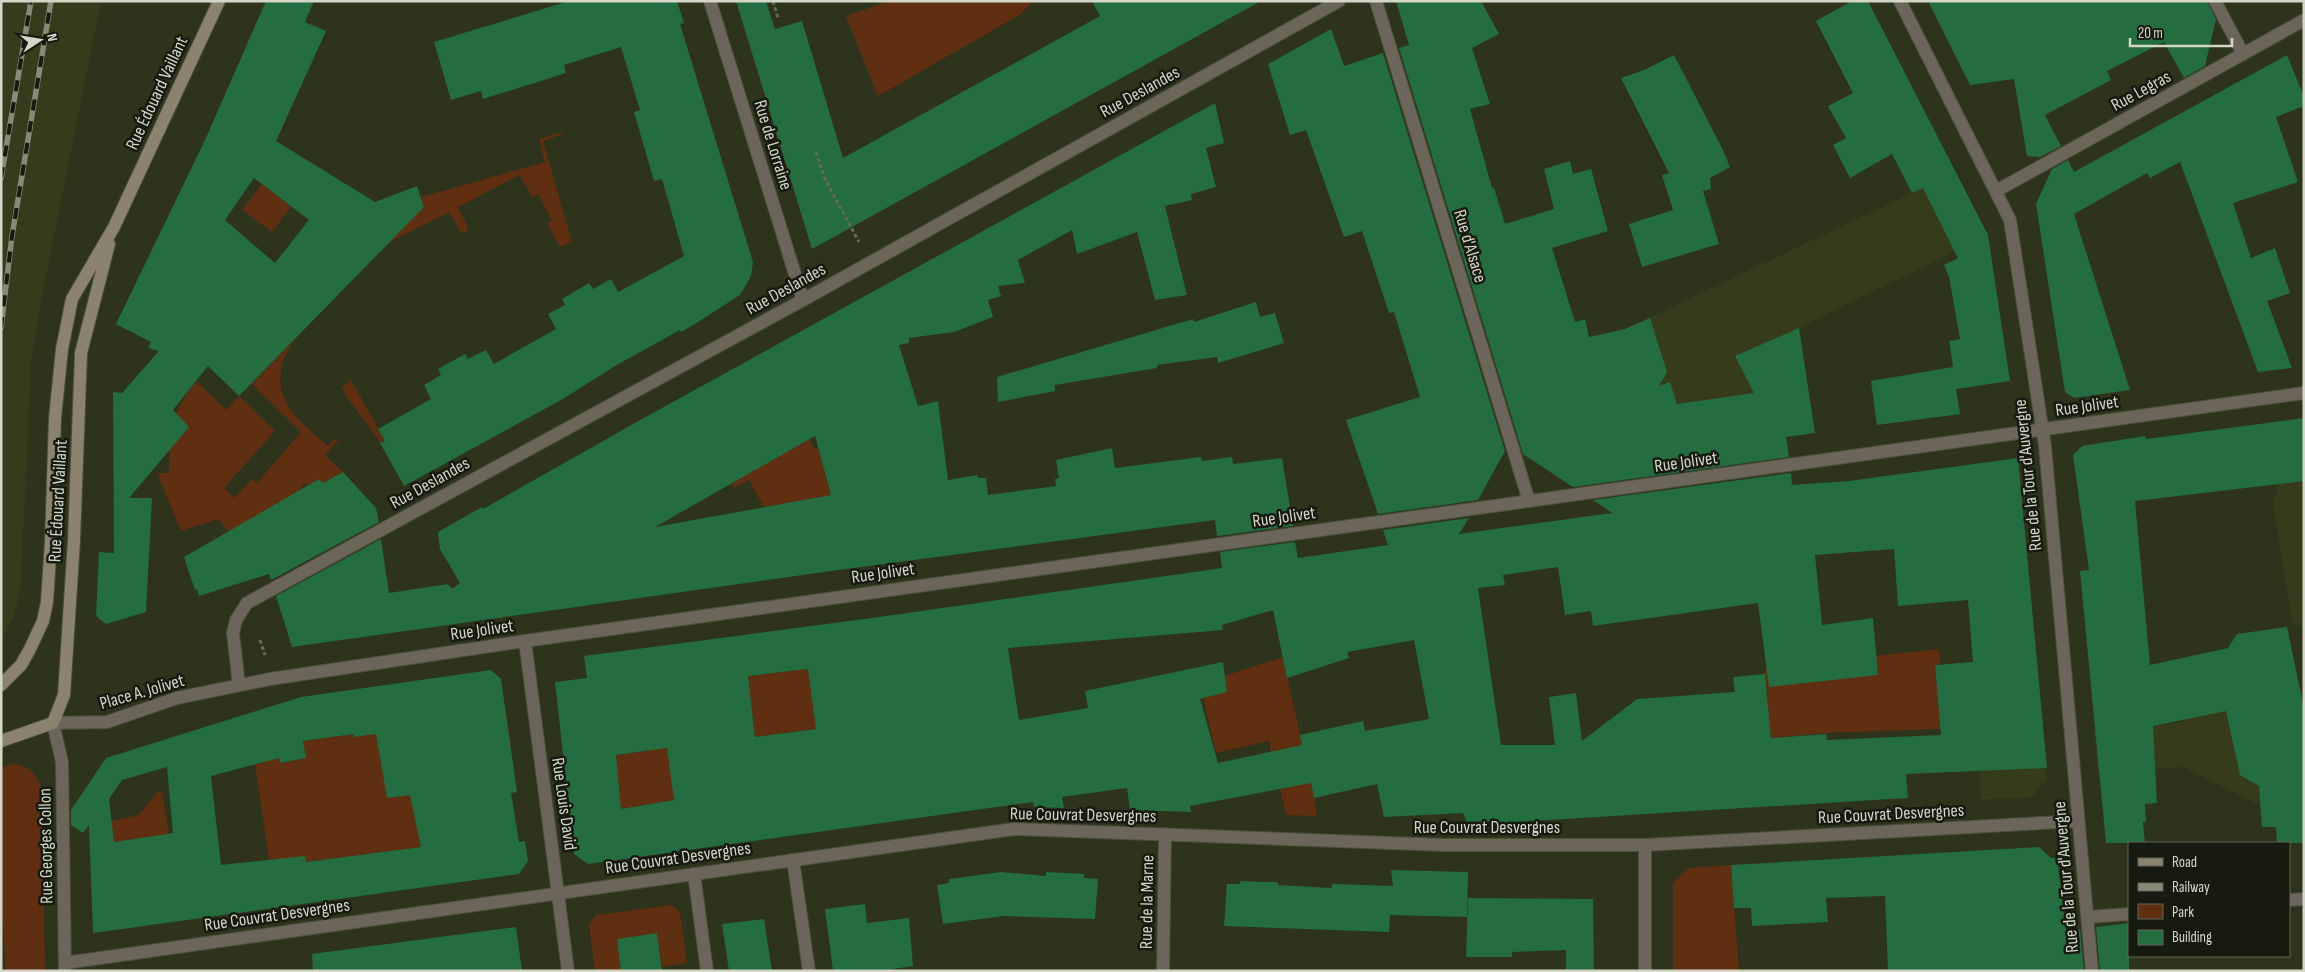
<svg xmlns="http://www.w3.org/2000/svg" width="2305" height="972" viewBox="0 0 2305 972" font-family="'Sofia Sans Condensed',sans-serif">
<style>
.built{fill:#353b1b}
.green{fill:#602e11}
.building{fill:#236d40;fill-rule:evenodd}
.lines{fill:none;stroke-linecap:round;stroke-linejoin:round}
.service-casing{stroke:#4c513a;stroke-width:14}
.minor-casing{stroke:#4c513a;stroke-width:14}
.tertiary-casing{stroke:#4c513a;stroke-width:14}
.secondary-casing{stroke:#4c513a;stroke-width:14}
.path{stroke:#666a55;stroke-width:3;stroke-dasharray:4 2.5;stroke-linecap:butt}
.service{stroke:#6b655a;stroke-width:12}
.minor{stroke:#6b655a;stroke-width:12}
.tertiary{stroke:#6b655a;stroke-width:12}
.secondary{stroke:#8b8270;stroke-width:12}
.rail-casing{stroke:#868a77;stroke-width:5.5}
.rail{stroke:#171a0f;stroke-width:4;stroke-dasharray:11;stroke-linecap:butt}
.labels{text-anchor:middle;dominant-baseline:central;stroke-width:5;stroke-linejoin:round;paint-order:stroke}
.street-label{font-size:18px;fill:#d4d7c8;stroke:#171a0f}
</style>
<rect width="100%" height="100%" fill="#2e331b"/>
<!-- built -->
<g class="built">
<polygon points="1,1 101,1 41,301 31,361 21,587 14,617 1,640"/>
<polygon points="1956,172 1988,235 1773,341 1778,367 1804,361 1808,389 1646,409 1625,329"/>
<polygon points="2304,418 2304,625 2293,626 2272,497 2278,495 2265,423"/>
<polygon points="2287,627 2268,809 2183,767 2098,774 2094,731 2184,722 2180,685 2228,648 2237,634"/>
<polygon points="2044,744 2047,779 2032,797 1981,800 1978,747"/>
</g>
<!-- green -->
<g class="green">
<polygon points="889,1 1033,1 1021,14 878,96 846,16"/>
<polygon points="562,132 563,134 543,141 572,242 560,247 547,223 552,220 538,194 532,197 520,175 458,207 469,230 462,234 449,212 388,243 410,211 424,207 421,197 545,162 539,139"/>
<polygon points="262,184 291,207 272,232 242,210"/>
<path d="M296,338c-5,8 -11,16 -13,24 -12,40 19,61 45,84l7,-8 3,3 -13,14 18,17 -20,11 -4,-4 -11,6 -3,-2 -6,7 4,4 -71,41 -14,-16 -37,12 -24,-58h12c1,-42 0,-57 27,-92l30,29 13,-14 36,35 -51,57 10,10 18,-19 5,4 44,-51 -49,-48z"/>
<path d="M351,380l34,61 -5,2c-11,-20 -28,-35 -38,-55z"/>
<polygon points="789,402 815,450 818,447 834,507 803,500 764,507 749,480 734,488 712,448"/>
<polygon points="1939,649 1940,664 1935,665 1938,696 1961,728 1826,733 1771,738 1765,668"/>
<polygon points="1283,657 1314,798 1317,816 1286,815 1269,741 1216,753 1200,684"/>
<polygon points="808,669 845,725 755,737 748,676"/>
<polygon points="664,692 674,800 621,822 616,755 648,751 646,734"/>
<polygon points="506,710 512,752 463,759 412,783 421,847 306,862 305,857 269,860 255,764 278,752 280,763 305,758 303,741 354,734 355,737 370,735 370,730"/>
<path d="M13,764c18,2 26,12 29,29l3,178h-39l-5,-74v-130z"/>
<polygon points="158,792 162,792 169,834 89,846 89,821 112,821 139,815"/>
<polygon points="1731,865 1739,971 1673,971 1673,883 1689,868"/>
<polygon points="672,905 680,913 687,963 662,967 657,933 617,939 621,971 595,971 589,924 596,915"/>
</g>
<!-- building -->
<g class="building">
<path d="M266,1h48l-9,21 21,9 -50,110 99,61 42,-16 7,21 -185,189 -31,-30 -35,44 16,17 -60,71h23l-6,114 -40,12 -10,-8 3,-64 15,1 -1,-161 9,1 37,-42 -11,-3 3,-6 -35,-18 89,-184zM254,178l55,42 -34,43 -50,-43z"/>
<polygon points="569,1 677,1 684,23 680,24 753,262 751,276 740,295 695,324 681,332 680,330 615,366 563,399 404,486 380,443 385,441 378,429 431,399 424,385 441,375 438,369 465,354 468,359 486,350 494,364 556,329 548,314 565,305 562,299 589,283 593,289 611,279 618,292 684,256 662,179 654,181 634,112 640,110 621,47 564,65 566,73 528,85 483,99 481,91 451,100 434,42"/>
<polygon points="736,1 766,1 775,29 802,21 843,158 1100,16 1092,1 1261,1 812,249"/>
<polygon points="1396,1 1481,1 1499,34 1472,48 1490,104 1470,109 1492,188 1494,188 1505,224 1554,209 1544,169 1570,161 1573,174 1591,169 1608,231 1552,248 1575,322 1585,319 1589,337 1625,329 1650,318 1667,372 1659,386 1670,382 1677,404 1754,393 1735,356 1799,328 1815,433 1786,437 1789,457 1573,487 1523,454 1399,48 1409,45"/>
<polygon points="1852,1 1868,1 1988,235 2010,381 1956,389 1960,414 1877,425 1871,381 1953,367 1949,341 1960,339 1949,277 1944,265 1958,258 1923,188 1912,193 1892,154 1850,178 1833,145 1846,138 1828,106 1853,93 1816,21"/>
<polygon points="1928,1 2207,1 2216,19 2205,66 2184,78 2164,42 2107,71 2111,80 2045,115 2061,146 2040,157 2027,156 2014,79 1970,85"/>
<polygon points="1331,29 1344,66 1383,53 1505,451 1478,500 1378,514 1346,420 1420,397 1394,312 1389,313 1362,231 1344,237 1306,130 1290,135 1268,64"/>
<polygon points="1674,55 1723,150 1730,167 1710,178 1711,189 1703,191 1719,244 1642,267 1629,224 1673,210 1662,175 1669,173 1621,78 1644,70"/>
<polygon points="2287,55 2304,97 2304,106 2276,117 2298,182 2233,203 2251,258 2275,248 2290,293 2267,301 2292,368 2258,372 2180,162 2150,178 2147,173 2074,214 2130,390 2074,398 2065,392 2036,204 2052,169 2068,160 2074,172"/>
<path d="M1215,103l9,40 -18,5 10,39 -25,7 1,6 -27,6 22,89 -32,5 -18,-68 -60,22 -5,-24 -54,30 7,23 -27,3 3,10 -13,4 5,17 -39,15 -45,6v5l-10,2 19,61 20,-5 10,79 29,-5 1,3h8l2,17 68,-9 -1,-7 4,-1 -3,-18 56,-12 3,20 86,-11 1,4 30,-4 1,7 49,-6 11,68 -76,10 -2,-16 -384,51 -539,76 -16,-51 105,-57 8,54 59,-9 4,5 8,-6 -20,-34 -2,-17 44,-25 1,2 159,-90zM815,436l16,59 -176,32z"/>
<polygon points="1256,302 1260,317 1275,313 1284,343 1218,363 1217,357 1157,365 1157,368 1055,385 1055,391 998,402 997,377 1193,319 1194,322"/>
<polygon points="2304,418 2304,481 2135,501 2150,665 2228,648 2237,634 2287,627 2304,708 2304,843 2277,843 2276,827 2262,827 2259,786 2240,775 2226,711 2153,726 2157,803 2145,804 2146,822 2143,822 2145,843 2106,843 2080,571 2089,570 2073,455 2082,446 2145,436 2146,439"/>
<path d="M2018,458l29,310 -141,6 2,24 -440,27 -5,-12 -79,4 -7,-33 -63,14 -3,-15 -121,23 1,6 -61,-2 -3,-22 -65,9 2,11 -30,-1 -1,-5 -445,62 -14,-10 -19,-172 32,-4 -3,-22 295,-39 343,-49 -2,-16 75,-10 3,16 90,-13 -5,-15 86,-12 -10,16 153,-21 -19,-13 198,-27 1,12 57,-4zM1894,549l4,57 70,-6 5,62 -38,3 6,70 -114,5 -1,-6 -55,4 -6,-64 -32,3 2,15 -98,7 -55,42 -6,-48 -27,4 6,48h-54l-23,-157 27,-3 -2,-10 55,-8 7,48 26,-4 2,15 165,-23 11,84 109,-12 -5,-57 -51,7 -7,-70zM1273,610l14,68 62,-20 -2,-6 67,-12 15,79 -64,12 -2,-10 -63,14 2,10 -84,18 -18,-64 27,-7 -4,-30 -138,29 3,17 -69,12 -11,-72 215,-18 -1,-5zM808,669l8,60 -61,8 -7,-61zM667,748l7,52 -53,9 -5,-54z"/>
<polygon points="343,472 376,508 379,522 271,580 269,574 199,596 197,589 195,590 184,557 319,479 323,483"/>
<path d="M491,670l10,9 16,113 -6,1 8,49 6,-1 3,20 -9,13 -426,59 -4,-108 -6,8 -12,-8v-15l35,-52 195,-61zM354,734v3l22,-3 11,64 23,-3 11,52 -115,15 -1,-6 -84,9 -10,-89 68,-18 1,5 26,-5 -3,-17zM167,767l6,66 -59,9 -5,-43 13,-19z"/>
<polygon points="2039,847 2051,858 2057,858 2066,930 2080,929 2084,971 1888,971 1885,896 1826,898 1828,922 1752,926 1751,908 1734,908 1731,865"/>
<polygon points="1391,870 1468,872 1467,917 1390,915 1389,932 1224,926 1227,884 1240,884 1240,881 1260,882 1278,882 1278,885 1332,888 1332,884 1393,886"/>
<polygon points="1001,872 1046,876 1046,872 1084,874 1084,878 1098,879 1095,919 1003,916 943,924 937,885 949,883 949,879"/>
<polygon points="1468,898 1593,899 1594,970 1566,970 1566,950 1512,952 1512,957 1466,957"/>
<polygon points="865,904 867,923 909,918 913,966 880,971 833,971 825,909"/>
<polygon points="764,919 772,971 729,971 722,924"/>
<polygon points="2129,923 2129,971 2100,971 2096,927"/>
<polygon points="516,927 522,971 313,971 312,954"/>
<polygon points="657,933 662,971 621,971 617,939"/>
</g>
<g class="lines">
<!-- service casing -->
<g class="service-casing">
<g id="service">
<polyline points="2289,900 2304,899"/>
<polyline points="2088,917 2129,914"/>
</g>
</g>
<!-- minor casing -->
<g class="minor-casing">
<g id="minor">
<polyline points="710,1 803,300"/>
<polyline points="1376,1 1529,501"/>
<polyline points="1900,1 2010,220 2045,446 2092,971"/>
<polyline points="2215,1 2243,54"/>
<polyline points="1996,191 2304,20"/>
<polyline points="525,641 568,971"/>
<polyline points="239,685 233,633 236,620 247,603 803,300 1339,1"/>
<polyline points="53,723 62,762 65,971"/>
<polyline points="1645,845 1645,971"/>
<polyline points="793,860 809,971"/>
<polyline points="694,874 707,971"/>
<polyline points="65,963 1014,829 1444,845 1645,845 2078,821"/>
<polyline points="1163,971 1165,834"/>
</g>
</g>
<!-- tertiary casing -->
<g class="tertiary-casing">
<polyline id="tertiary" points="53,723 107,722 177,698 270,679 525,641 2304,393"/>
</g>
<!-- secondary casing -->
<g class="secondary-casing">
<g id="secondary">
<polyline points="1,685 21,665 30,649 43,621 47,602 51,541 55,418 62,349 72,299 114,227 219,1"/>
<polyline points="1,741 53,723 64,695 74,540 81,353 109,244"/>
</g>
</g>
<!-- path -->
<g class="path">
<polyline points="773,1 778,18"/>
<polyline points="816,152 824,177 859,242"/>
<polyline points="260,640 265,655"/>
</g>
<!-- service -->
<use href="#service" class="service"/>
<!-- minor -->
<use href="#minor" class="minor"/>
<!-- tertiary -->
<use href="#tertiary" class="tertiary"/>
<!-- secondary -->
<use href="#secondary" class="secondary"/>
<!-- rail casing -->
<g class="rail-casing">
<g id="rail">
<polyline points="1,178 31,1"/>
<polyline points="1,328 12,236 51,1"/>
</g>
</g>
<!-- rail -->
<use href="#rail" class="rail"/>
</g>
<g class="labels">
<!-- street labels -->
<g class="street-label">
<text transform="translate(2141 91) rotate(-29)">Rue Legras</text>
<text transform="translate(1140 92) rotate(-29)">Rue Deslandes</text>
<text transform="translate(157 93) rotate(-65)">Rue Édouard Vaillant</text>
<text transform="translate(773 145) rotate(73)">Rue de Lorraine</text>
<text transform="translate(1470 246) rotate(73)">Rue d'Alsace</text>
<text transform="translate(786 289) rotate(-29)">Rue Deslandes</text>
<text transform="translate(2087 406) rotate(-8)">Rue Jolivet</text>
<text transform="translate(1686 462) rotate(-8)">Rue Jolivet</text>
<text transform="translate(2028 475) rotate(-96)">Rue de la Tour d'Auvergne</text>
<text transform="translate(430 483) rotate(-29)">Rue Deslandes</text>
<text transform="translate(58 501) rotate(-87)">Rue Édouard Vaillant</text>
<text transform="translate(1284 517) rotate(-8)">Rue Jolivet</text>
<text transform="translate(883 573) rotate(-8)">Rue Jolivet</text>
<text transform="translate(482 630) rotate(-8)">Rue Jolivet</text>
<text transform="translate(142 692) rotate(-16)">Place A. Jolivet</text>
<text transform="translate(564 804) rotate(82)">Rue Louis David</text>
<text transform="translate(1891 814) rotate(-3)">Rue Couvrat Desvergnes</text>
<text transform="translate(1083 815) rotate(1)">Rue Couvrat Desvergnes</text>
<text x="1487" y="827">Rue Couvrat Desvergnes</text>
<text transform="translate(46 846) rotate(-91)">Rue Georges Collon</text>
<text transform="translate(678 858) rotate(-8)">Rue Couvrat Desvergnes</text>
<text transform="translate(2066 877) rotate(-95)">Rue de la Tour d'Auvergne</text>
<text transform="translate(1147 902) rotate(-89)">Rue de la Marne</text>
<text transform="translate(277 915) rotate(-8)">Rue Couvrat Desvergnes</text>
</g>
</g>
<!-- border -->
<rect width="2305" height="972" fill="none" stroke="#d4d7c8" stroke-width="5"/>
<!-- legend -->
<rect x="2128" y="842" width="162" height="115" fill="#171a0f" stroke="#636659"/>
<rect x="2138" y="858" width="25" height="8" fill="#8b8270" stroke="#636659"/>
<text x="2172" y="867" font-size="15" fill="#d4d7c8">Road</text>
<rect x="2138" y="883" width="25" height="8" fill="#868a77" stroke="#636659"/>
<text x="2172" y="892" font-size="15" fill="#d4d7c8">Railway</text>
<rect x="2138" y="904" width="25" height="15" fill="#602e11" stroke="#636659"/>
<text x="2172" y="917" font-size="15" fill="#d4d7c8">Park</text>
<rect x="2138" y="930" width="25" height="15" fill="#236d40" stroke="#636659"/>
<text x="2172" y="942" font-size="15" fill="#d4d7c8">Building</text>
<!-- north arrow -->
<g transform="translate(40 40) rotate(78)" stroke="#171a0f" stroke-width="4" paint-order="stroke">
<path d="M0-4L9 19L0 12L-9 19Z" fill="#d4d7c8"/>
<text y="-8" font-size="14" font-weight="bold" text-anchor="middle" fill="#d4d7c8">N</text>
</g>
<!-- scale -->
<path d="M2130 38v8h102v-8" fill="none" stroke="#d4d7c8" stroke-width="2.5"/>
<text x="2138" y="38" font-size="15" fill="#d4d7c8" stroke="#171a0f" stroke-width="4" paint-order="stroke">20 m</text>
</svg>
